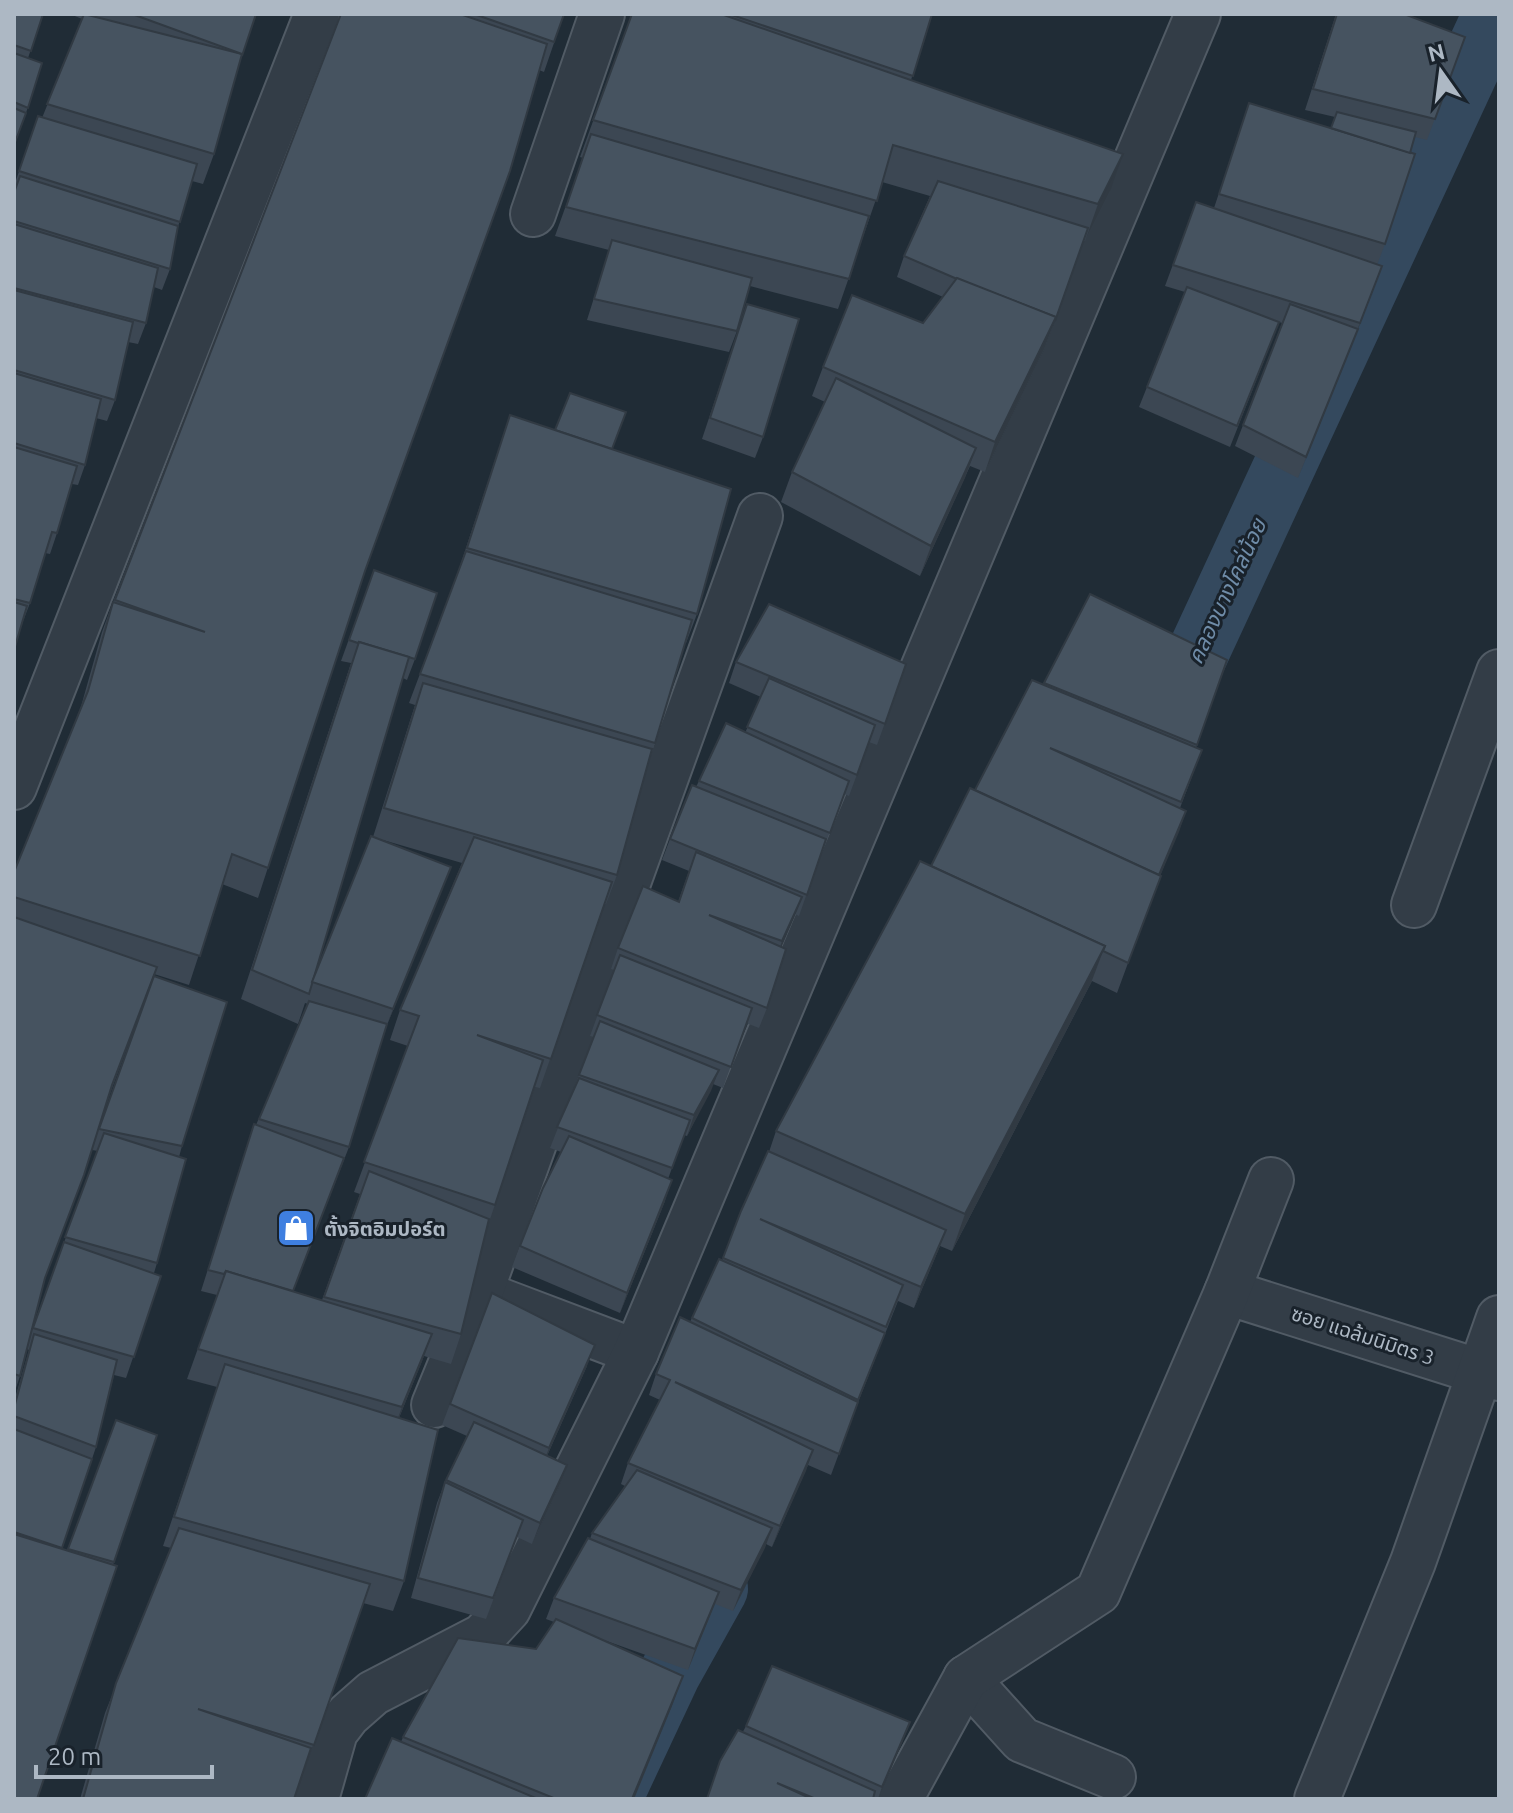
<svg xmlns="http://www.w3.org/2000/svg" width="1513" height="1813" viewBox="0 0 1513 1813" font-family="Ubuntu,'Noto Sans Thai',sans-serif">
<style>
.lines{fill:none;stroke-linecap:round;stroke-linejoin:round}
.canal{stroke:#34495e;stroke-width:62}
.street-casing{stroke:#515b65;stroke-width:48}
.street{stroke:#333d47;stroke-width:44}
.wall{fill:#3c4753;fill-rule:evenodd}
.shaded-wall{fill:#313a43}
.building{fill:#465360;stroke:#313a43;stroke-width:2}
.labels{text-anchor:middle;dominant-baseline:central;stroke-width:6;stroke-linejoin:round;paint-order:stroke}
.poi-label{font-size:20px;font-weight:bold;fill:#adb8c4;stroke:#19222b;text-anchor:start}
.street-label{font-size:20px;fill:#adb8c4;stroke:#19222b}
.water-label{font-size:22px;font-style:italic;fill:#6f8ca8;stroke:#19222b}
</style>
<rect width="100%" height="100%" fill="#202c36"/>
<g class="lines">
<!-- canal -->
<g class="canal">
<polyline points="1165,724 1494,14"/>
<polyline points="611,1799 669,1675 717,1589"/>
</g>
<!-- street casing -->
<g class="street-casing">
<g id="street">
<polyline points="533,214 602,14"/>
<polyline points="14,787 317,14"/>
<polyline points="1414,905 1499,672"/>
<polyline points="1227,1292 1499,1378"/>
<polyline points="480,1293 636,1352"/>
<polyline points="434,1405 480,1293 760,516"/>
<polyline points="966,1678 1022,1740 1113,1777"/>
<polyline points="316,1799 335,1732 348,1715 373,1693 483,1636 508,1609 636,1352 1198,14"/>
<polyline points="900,1799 966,1678 1098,1592 1227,1292 1271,1180"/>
<polyline points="1317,1799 1413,1562 1499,1318"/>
</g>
</g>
<!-- street -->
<use href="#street" class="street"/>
</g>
<!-- wall -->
<g class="wall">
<polygon points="14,14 43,14 28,58 42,63 26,113 14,147"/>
<polygon points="70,14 256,14 241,56 214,154 203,184 192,181 177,230 170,269 162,290 154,287 146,323 138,344 128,342 115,400 107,421 96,418 85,465 78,485 72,484 57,533 50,554 45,553 30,603 22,624 14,650 14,186 38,116 42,118 82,19"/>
<path d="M341,14h223l-20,58 -5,-2 -174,501 -107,327 -36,-14 -33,101 -35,-11v2l28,170 -3,11 -22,106 -3,10 7,3 -35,102 -12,-3 -18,72 -34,102 5,2 49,-131 41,15 -44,130 -99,234v-397l15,-52 -2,-1 -7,27 -6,18v-522l66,-162 22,-78 11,-30zM146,997l-48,135 13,-41zM92,1150l6,1 -65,175 11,-44z"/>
<polygon points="632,14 932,14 911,80 1110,191 1085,241 1084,241 1045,347 985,472 970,466 920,576 781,502 792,472 825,402 812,396 823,367 923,323 943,297 897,277 904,256 930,196 882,182 838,309 750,286 737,331 729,352 587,320 609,250 555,236 583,158 580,157"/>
<polygon points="1336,14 1404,14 1465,37 1427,140 1415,137 1385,244 1377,265 1382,266 1350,350 1298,478 1235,446 1282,323 1265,317 1271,343 1230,447 1139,407 1185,292 1165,286 1196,202 1214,208 1249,103 1331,128 1335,117 1305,110"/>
<polygon points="747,304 763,437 755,458 702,439"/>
<path d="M510,415l103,34 84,165 -11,29h-1l-30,100 -7,21 -31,111 -11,29h-2l-64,184 -5,-1 -49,144 -25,103 -10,30 -27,-8 -25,62 5,163 -11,30 -30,-8 -69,196h-214l25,-86 66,-165 -8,-2 54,-159 -30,-8 30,-84 -16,-4 53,-167 2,1 52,-121 -3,-1 -7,21 -57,-25 110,-336 -10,-2 33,-91 41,89 -8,21 -4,-2 -90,302 60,-143 42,-132 -6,-2 47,-125zM383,840l79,23 -62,147 -10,30 18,6 -54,146 6,2 -38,106 -29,-9 56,-144 36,-117 58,-143z"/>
<polygon points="1090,594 1227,660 1196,748 1202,750 1180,808 1186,811 1160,876 1117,993 1092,981 952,1251 940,1246 914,1308 898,1301 855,1410 831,1475 808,1465 772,1547 766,1544 733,1611 715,1604 688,1670 598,1638 683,1676 634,1799 365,1799 401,1742 403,1737 536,1649 554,1622 546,1619 554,1598 590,1539 592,1533 625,1486 621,1484 628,1463 660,1400 649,1395 656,1374 690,1322 719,1259 722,1261 741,1211 769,1152 776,1131 975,790 1043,685"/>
<polygon points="736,662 906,664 877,745 869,742 849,796 844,794 822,853 821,853 799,916 795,914 781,947 767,1008 759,1028 746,1023 723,1088 713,1084 687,1136 684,1135 668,1179 665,1201 620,1313 512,1267 520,1246 561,1152 550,1148 594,1037 590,1036 614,970 611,969 618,948 678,902 689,871 662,860 670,839 699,781 745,733 761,697 729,683"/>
<polygon points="492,1293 587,1366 547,1456 567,1465 559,1486 532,1544 517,1537 486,1619 411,1598 437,1503 445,1482 467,1436 442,1425"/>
<polygon points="910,1722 878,1799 707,1799 746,1726"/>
</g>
<!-- shaded-wall -->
<g class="shaded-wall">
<polygon points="1123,154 1110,191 1085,241 1098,204"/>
<polygon points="1382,266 1350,350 1298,478 1354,338"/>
<polygon points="1056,317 1045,347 985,472 995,442"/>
<polygon points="976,448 965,478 920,576 931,546"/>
<polygon points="1186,811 1179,832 1149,902 1157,881"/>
<polygon points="451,867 443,887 385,1030 393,1009"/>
<polygon points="802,897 794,918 775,962 782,941"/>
<polygon points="1105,946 1091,983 952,1251 965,1214"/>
<polygon points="719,1070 711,1091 687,1136 694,1115"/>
<polygon points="672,1180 665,1201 620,1313 627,1293"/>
<polygon points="946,1230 938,1251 914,1308 921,1287"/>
<polygon points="432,1334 421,1364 391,1437 402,1407"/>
<polygon points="595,1345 587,1366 541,1469 549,1448"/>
<polygon points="813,1450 806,1471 772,1547 780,1526"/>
<polygon points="567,1465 559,1486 532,1544 540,1523"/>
<polygon points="772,1528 765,1548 733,1611 741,1590"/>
<polygon points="719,1592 711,1613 688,1670 695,1649"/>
<polygon points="683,1676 672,1706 634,1799 632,1799"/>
<polygon points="910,1722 902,1743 878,1799 882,1787"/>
</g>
<!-- building -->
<g class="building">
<polygon points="14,14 43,14 31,51 14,45"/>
<polygon points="84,14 242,54 214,154 47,104"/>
<polygon points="132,14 256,14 242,56 242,54"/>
<polygon points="341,14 460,14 547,44 510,171 365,571 268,868 232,854 200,956 14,897 14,872 88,691 113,602 205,632 115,600"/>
<polygon points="474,14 564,14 554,42"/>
<polygon points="632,14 721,14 1123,154 1098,204 893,145 877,201 593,120"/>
<polygon points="729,14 932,14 913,76"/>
<polygon points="1337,14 1404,14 1465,37 1435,119 1313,89"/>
<polygon points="14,53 42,63 28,108 14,102"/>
<polygon points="1249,103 1415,154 1385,244 1219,194"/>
<polygon points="14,108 26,113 14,145"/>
<polygon points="1337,112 1416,132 1410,153 1331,128"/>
<polygon points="38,116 197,164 180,222 19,171"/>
<polygon points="591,134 869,216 849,279 566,207"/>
<polygon points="20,176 178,226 170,269 14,221 14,193"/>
<polygon points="938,181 1088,228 1055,321 1056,317 957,279 904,256"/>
<polygon points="1196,202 1382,266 1360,323 1173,265"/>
<polygon points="14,224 158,268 146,323 14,288"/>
<polygon points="612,240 752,278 737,331 594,299"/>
<polygon points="957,278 1056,317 995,442 823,367 852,295 923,323"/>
<polygon points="1187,287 1279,322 1237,426 1147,387"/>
<polygon points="14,290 133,322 115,400 14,370"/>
<polygon points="747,304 799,319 763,437 710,418"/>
<polygon points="1290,304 1358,329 1306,457 1243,425"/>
<polygon points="14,373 101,399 85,465 14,443"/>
<polygon points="836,378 976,448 931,546 792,472"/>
<polygon points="570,393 626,412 612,449 555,430"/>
<polygon points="510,415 731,489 697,614 467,548"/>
<polygon points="14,447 77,466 57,533 52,532 30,603 14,599"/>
<polygon points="466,551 692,620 655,743 420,674"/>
<polygon points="374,570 437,593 415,659 359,642 358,643 349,640"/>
<polygon points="1090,594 1227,660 1197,745 1044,683"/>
<polygon points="14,602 27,606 14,650"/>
<polygon points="769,604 906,664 885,724 736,662"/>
<polygon points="359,642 409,657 309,994 252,970"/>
<polygon points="769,678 875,725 857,775 747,727"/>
<polygon points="1032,680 1202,750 1181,802 1050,748 1186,811 1159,875 975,790"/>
<polygon points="423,683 652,749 617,875 384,808"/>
<polygon points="726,723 849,781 830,833 699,781"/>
<polygon points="692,785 826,839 807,895 670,839"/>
<polygon points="970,788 1161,876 1128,963 1103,951 1105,946 931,866"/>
<polygon points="371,836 451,867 393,1009 312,982"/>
<polygon points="474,837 612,882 551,1059 477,1035 543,1060 495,1205 364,1162 419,1016 400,1010"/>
<polygon points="696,852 802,897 782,941 709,915 786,949 767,1008 618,948 643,886 679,902"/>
<polygon points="920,861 1105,946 965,1214 776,1131"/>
<polygon points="14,917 157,967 112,1085 84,1175 45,1278 20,1376 14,1374"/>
<polygon points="620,955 752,1008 731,1067 597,1015"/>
<polygon points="154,976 227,1002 182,1146 99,1129"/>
<polygon points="309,1001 387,1024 349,1147 259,1119"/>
<polygon points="600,1021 719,1070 694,1115 579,1075"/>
<polygon points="579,1078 690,1120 672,1168 557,1127"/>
<polygon points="254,1124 344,1158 293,1291 226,1271 224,1274 208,1270"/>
<polygon points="104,1133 186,1159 157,1263 65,1237"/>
<polygon points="569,1136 672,1180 627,1293 520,1246 543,1188"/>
<polygon points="768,1151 946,1230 921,1287 760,1219 903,1285 886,1327 723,1258 741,1211"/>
<polygon points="369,1171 489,1219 461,1334 324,1297"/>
<polygon points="64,1242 161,1276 134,1357 33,1328"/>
<polygon points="719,1259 885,1333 858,1400 692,1318"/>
<polygon points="226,1271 432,1334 402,1407 198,1349"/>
<polygon points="492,1293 595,1345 549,1448 450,1404"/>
<polygon points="680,1317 858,1402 839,1454 675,1382 813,1450 780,1526 628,1463 670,1380 656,1374"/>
<polygon points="34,1334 117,1360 96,1447 14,1416 14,1408"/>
<polygon points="225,1364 438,1430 404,1581 174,1517"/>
<polygon points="116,1420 157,1435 114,1562 68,1549"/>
<polygon points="474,1422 567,1465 540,1523 446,1480"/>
<polygon points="14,1429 92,1459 62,1548 14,1532"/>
<polygon points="637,1470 772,1528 741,1590 592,1533"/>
<polygon points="445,1482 523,1520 493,1598 418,1578"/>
<polygon points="179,1528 370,1584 314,1745 198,1709 311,1748 294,1799 83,1799 116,1683"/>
<polygon points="14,1534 117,1566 37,1799 14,1799"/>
<polygon points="588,1538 719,1592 695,1649 554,1598"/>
<polygon points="556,1619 683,1676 632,1799 556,1799 403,1737 458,1638 536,1649"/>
<polygon points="772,1666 910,1722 882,1787 746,1726"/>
<polygon points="738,1730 875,1791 873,1799 816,1799 777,1783 812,1799 707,1799 720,1761"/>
<polygon points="392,1738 538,1799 365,1799"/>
</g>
<!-- icons -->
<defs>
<g id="shop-square" transform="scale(2)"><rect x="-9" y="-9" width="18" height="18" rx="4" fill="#3f7fe0" stroke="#19222b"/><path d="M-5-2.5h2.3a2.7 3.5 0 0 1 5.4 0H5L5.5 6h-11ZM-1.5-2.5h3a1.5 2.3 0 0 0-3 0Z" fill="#fff"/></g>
</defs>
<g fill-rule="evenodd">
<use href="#shop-square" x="296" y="1228"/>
</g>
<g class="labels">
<!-- poi labels -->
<g class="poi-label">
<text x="324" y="1228">ตั้งจิตอิมปอร์ต</text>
</g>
<!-- street labels -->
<g class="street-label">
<text transform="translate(1363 1335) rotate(18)">ซอย แฉล้มนิมิตร 3</text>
</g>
<!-- water labels -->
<g class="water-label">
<text transform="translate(1226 591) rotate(-65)">คลองบางโคล่น้อย</text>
</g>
</g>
<!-- border -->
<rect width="1513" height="1813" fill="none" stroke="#adb8c4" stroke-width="32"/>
<!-- north arrow -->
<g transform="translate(1441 72) rotate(346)" stroke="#19222b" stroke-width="6" paint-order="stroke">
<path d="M0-6L14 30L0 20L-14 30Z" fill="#adb8c4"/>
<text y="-12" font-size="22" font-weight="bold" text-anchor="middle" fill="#adb8c4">N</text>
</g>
<!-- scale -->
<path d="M36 1765v12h176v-12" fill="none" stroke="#adb8c4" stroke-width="4"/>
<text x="48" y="1765" font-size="24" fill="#adb8c4" stroke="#19222b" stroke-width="6" paint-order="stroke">20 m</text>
</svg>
